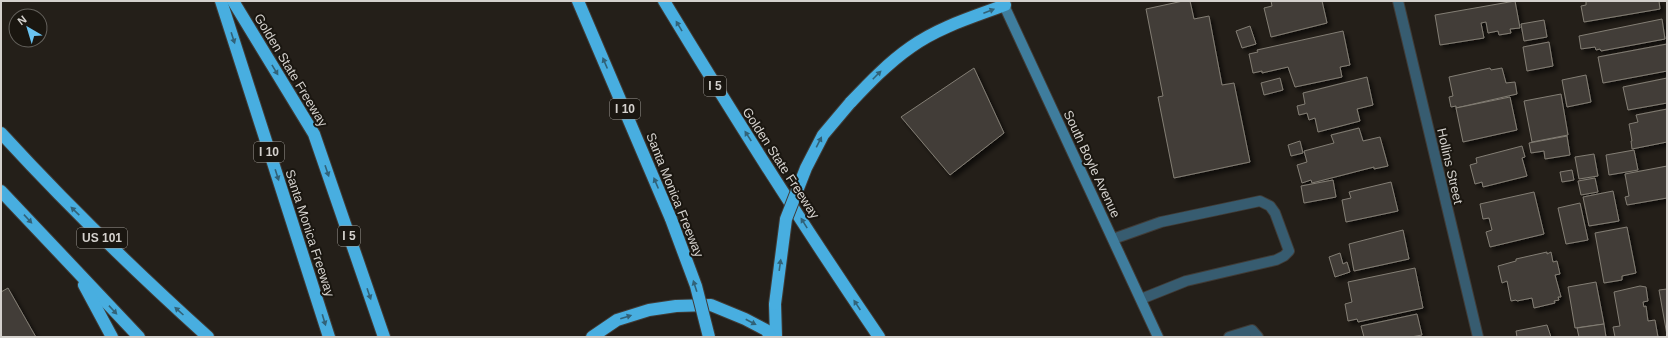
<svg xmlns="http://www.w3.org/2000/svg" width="1668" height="338" viewBox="0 0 1668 338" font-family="Arial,sans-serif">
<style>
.building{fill:#433e37;stroke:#837e75;filter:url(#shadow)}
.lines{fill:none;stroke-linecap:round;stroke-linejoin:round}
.lane-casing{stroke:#403b36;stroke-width:12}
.street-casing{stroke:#403b36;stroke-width:12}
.secondary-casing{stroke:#403b36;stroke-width:12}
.highway-casing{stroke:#403b36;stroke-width:14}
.lane{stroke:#375c70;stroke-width:10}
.street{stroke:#375c70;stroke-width:10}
.secondary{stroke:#3f7d9d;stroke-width:10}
.highway{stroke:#48aee0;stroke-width:12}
.highway-bridge-casing{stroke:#403b36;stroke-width:14;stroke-linecap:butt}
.highway-bridge{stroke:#48aee0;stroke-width:12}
.oneway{fill:#316278}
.labels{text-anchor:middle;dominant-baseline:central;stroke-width:4;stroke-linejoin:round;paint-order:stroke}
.shield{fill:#1a1610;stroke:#9c9994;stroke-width:1}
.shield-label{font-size:12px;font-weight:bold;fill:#d4d1cd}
.street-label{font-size:13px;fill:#d4d1cd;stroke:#1a1610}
</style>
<defs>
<filter id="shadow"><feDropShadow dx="3.5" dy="3.5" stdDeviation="2" flood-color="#0009"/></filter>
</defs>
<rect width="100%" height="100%" fill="#241f19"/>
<!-- building -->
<g class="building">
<polygon points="1183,1 1190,1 1194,19 1209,16 1222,85 1234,83 1250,162 1174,178 1158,97 1163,96 1146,9"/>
<polygon points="1271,1 1322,1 1327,23 1271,37 1264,8 1272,6"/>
<polygon points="1515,1 1520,28 1510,29 1511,33 1499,35 1498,31 1488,33 1486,22 1481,23 1484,38 1440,45 1435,15"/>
<polygon points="1586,1 1659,1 1660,9 1584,22 1581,6 1586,5"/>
<polygon points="1662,19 1665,39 1601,51 1600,49 1596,50 1595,47 1581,49 1579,36"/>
<polygon points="1544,20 1547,37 1524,41 1521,24"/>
<polygon points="1250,26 1256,44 1242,48 1236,31"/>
<polygon points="1343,31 1350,65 1340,67 1342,77 1295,87 1288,67 1262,73 1262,71 1253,73 1249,54 1258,52 1257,50"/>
<polygon points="1549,42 1553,66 1527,71 1523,47"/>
<polygon points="1667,44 1667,71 1603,83 1598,57"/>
<polygon points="974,68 1004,133 950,175 901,117"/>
<polygon points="1490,68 1491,70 1502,68 1506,83 1515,82 1517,94 1456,108 1456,106 1451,107 1449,97 1453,96 1449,77"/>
<polygon points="1586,75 1591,102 1567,107 1562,80"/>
<polygon points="1367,77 1373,105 1357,109 1360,121 1318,132 1315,118 1309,120 1307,113 1299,115 1297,106 1305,104 1303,93"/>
<polygon points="1280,78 1283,90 1264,95 1261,83"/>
<polygon points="1667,78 1667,103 1628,110 1623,87"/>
<polygon points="1561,94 1568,135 1532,142 1524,101"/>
<polygon points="1510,97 1517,130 1463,142 1456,108"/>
<polygon points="1667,109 1667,142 1632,149 1631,141 1632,141 1629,124 1638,122 1636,115"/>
<polygon points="1359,128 1363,141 1380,137 1388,166 1374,169 1374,167 1312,183 1311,180 1302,183 1297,165 1307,162 1304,151 1334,143 1331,135"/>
<polygon points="1567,136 1570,155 1545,159 1544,151 1531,153 1529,143"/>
<polygon points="1300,141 1303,153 1291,156 1288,145"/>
<polygon points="1522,146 1525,157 1522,158 1527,176 1483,187 1482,182 1475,184 1470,165 1477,163 1476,158"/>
<polygon points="1634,150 1638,170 1609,175 1606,155"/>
<polygon points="1594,154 1598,176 1579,179 1575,157"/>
<polygon points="1667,166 1667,200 1667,198 1627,205 1625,197 1629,196 1625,174"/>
<polygon points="1572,170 1574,180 1562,182 1560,172"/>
<polygon points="1595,178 1598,192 1581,195 1578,181"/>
<polygon points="1333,180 1336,197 1304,203 1301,186"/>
<polygon points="1391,182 1398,211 1346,222 1342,200 1351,198 1349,192"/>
<polygon points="1613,191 1619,221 1589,226 1583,197"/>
<polygon points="1534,192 1544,234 1490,247 1486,232 1492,230 1489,218 1483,219 1480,204"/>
<polygon points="1580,203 1588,240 1566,244 1558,208"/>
<polygon points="1627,227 1636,273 1622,276 1622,280 1604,283 1595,233"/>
<polygon points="1403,230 1409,259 1354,271 1349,244"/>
<polygon points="1547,252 1547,254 1551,252 1553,262 1557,261 1560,274 1555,275 1561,297 1558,297 1559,300 1554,301 1555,303 1534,308 1532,298 1517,301 1516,300 1511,301 1507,281 1502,283 1498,266 1516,261 1516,259"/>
<polygon points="1340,253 1343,264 1347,262 1350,272 1335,277 1329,257"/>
<polygon points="1415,268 1423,308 1358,322 1357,319 1348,321 1345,304 1352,302 1348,282"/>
<polygon points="1596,282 1604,324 1575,328 1568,287"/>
<polygon points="1640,286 1646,287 1648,301 1643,302 1644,307 1646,306 1648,321 1655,320 1658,337 1615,337 1613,327 1620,326 1614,292"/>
<polygon points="8,288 33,332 36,337 1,337 1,292"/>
<polygon points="1667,289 1667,335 1659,290"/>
<polygon points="1417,314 1422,335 1411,337 1364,337 1361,326"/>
<polygon points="1604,324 1606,337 1579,337 1577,328"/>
<polygon points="1547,325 1551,337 1517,337 1516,331"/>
</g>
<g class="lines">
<!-- lane casing -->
<g class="lane-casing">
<g id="lane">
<polyline points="1113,239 1161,222 1260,201 1270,206 1275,213 1289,251 1284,256 1276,260 1186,281 1141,299"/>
<polyline points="1229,337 1252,330 1258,337"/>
</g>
</g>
<!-- street casing -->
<g class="street-casing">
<polyline id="street" points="1398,1 1478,337"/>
</g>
<!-- secondary casing -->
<g class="secondary-casing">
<polyline id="secondary" points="1002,1 1158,337"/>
</g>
<!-- highway casing -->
<g class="highway-casing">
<g id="highway">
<polyline points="221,1 329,337"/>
<polyline points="233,1 314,134 384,337"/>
<polyline points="578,1 671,219"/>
<path d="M664,1c69,114 140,226 215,336"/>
<path d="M850,103c19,-20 38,-40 61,-56 28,-20 62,-30 94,-42"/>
<path d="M1,133c66,72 135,139 207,204"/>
<polyline points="1,191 139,337"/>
<polyline points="84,285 112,337"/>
<polyline points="775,304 776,337"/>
<polyline points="592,337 617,320 649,310 676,306 711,305 745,319 766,330 771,337"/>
</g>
</g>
<!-- lane -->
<use href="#lane" class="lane"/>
<!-- street -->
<use href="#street" class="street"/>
<!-- secondary -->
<use href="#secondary" class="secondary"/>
<!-- highway -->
<use href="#highway" class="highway"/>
<!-- highway-bridge casing -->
<g class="highway-bridge-casing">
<g id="highway-bridge">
<polyline points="671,219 696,286 709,337"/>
<polyline points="775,304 786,219 806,168 823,135 850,103"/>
</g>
</g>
<!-- highway-bridge -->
<use href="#highway-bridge" class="highway-bridge"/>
</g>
<!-- one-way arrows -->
<defs><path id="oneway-solid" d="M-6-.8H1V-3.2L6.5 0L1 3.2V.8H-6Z"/></defs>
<g class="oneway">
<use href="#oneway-solid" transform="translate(989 11) rotate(-21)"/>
<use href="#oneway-solid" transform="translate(679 26) rotate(-121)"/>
<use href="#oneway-solid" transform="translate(233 38) rotate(72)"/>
<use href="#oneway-solid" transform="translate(605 63) rotate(-113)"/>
<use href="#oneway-solid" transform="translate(275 70) rotate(59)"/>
<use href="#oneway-solid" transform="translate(877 75) rotate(-45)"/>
<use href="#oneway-solid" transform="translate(748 136) rotate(-123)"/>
<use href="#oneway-solid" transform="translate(819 142) rotate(-63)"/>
<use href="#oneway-solid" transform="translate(327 171) rotate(71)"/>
<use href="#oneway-solid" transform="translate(277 175) rotate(72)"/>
<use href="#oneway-solid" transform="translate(656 183) rotate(-113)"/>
<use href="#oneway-solid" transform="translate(75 211) rotate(-136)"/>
<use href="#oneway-solid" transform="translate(28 219) rotate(47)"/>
<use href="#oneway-solid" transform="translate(804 223) rotate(-122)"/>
<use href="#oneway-solid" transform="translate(780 265) rotate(-82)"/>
<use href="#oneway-solid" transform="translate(695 286) rotate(-108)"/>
<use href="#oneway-solid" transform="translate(369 294) rotate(71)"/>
<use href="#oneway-solid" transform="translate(857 305) rotate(-124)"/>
<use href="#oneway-solid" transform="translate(113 310) rotate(47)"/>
<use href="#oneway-solid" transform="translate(179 311) rotate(-138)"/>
<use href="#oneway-solid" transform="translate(626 317) rotate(-17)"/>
<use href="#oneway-solid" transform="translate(324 320) rotate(73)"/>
<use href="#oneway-solid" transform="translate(751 322) rotate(28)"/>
</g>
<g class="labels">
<!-- shield labels -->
<g class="shield">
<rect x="704" y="76" width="22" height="20" rx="3"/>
<rect x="610" y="99" width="30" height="20" rx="3"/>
<rect x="254" y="142" width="30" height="20" rx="3"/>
<rect x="338" y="226" width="22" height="20" rx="3"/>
<rect x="77" y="228" width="50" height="20" rx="3"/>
</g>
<g class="shield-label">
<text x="715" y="86">I 5</text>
<text x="625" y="109">I 10</text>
<text x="269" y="152">I 10</text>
<text x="349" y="236">I 5</text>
<text x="102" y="238">US 101</text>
</g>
<!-- street labels -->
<g class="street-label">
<text transform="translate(291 70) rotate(59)">Golden State Freeway</text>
<text transform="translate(781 163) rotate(57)">Golden State Freeway</text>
<text transform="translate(1092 164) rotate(65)">South Boyle Avenue</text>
<text transform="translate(1450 166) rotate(77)">Hollins Street</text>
<text transform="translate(675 195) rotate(68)">Santa Monica Freeway</text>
<text transform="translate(310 233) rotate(72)">Santa Monica Freeway</text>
</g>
</g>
<!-- border -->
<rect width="1668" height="338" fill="none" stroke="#d4d1cd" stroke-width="4"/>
<!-- north arrow -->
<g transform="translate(28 28) rotate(322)"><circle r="19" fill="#1a1610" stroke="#64615c"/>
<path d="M0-3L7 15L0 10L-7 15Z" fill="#6ac3f1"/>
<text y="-6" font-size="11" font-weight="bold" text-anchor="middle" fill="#d4d1cd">N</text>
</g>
</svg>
